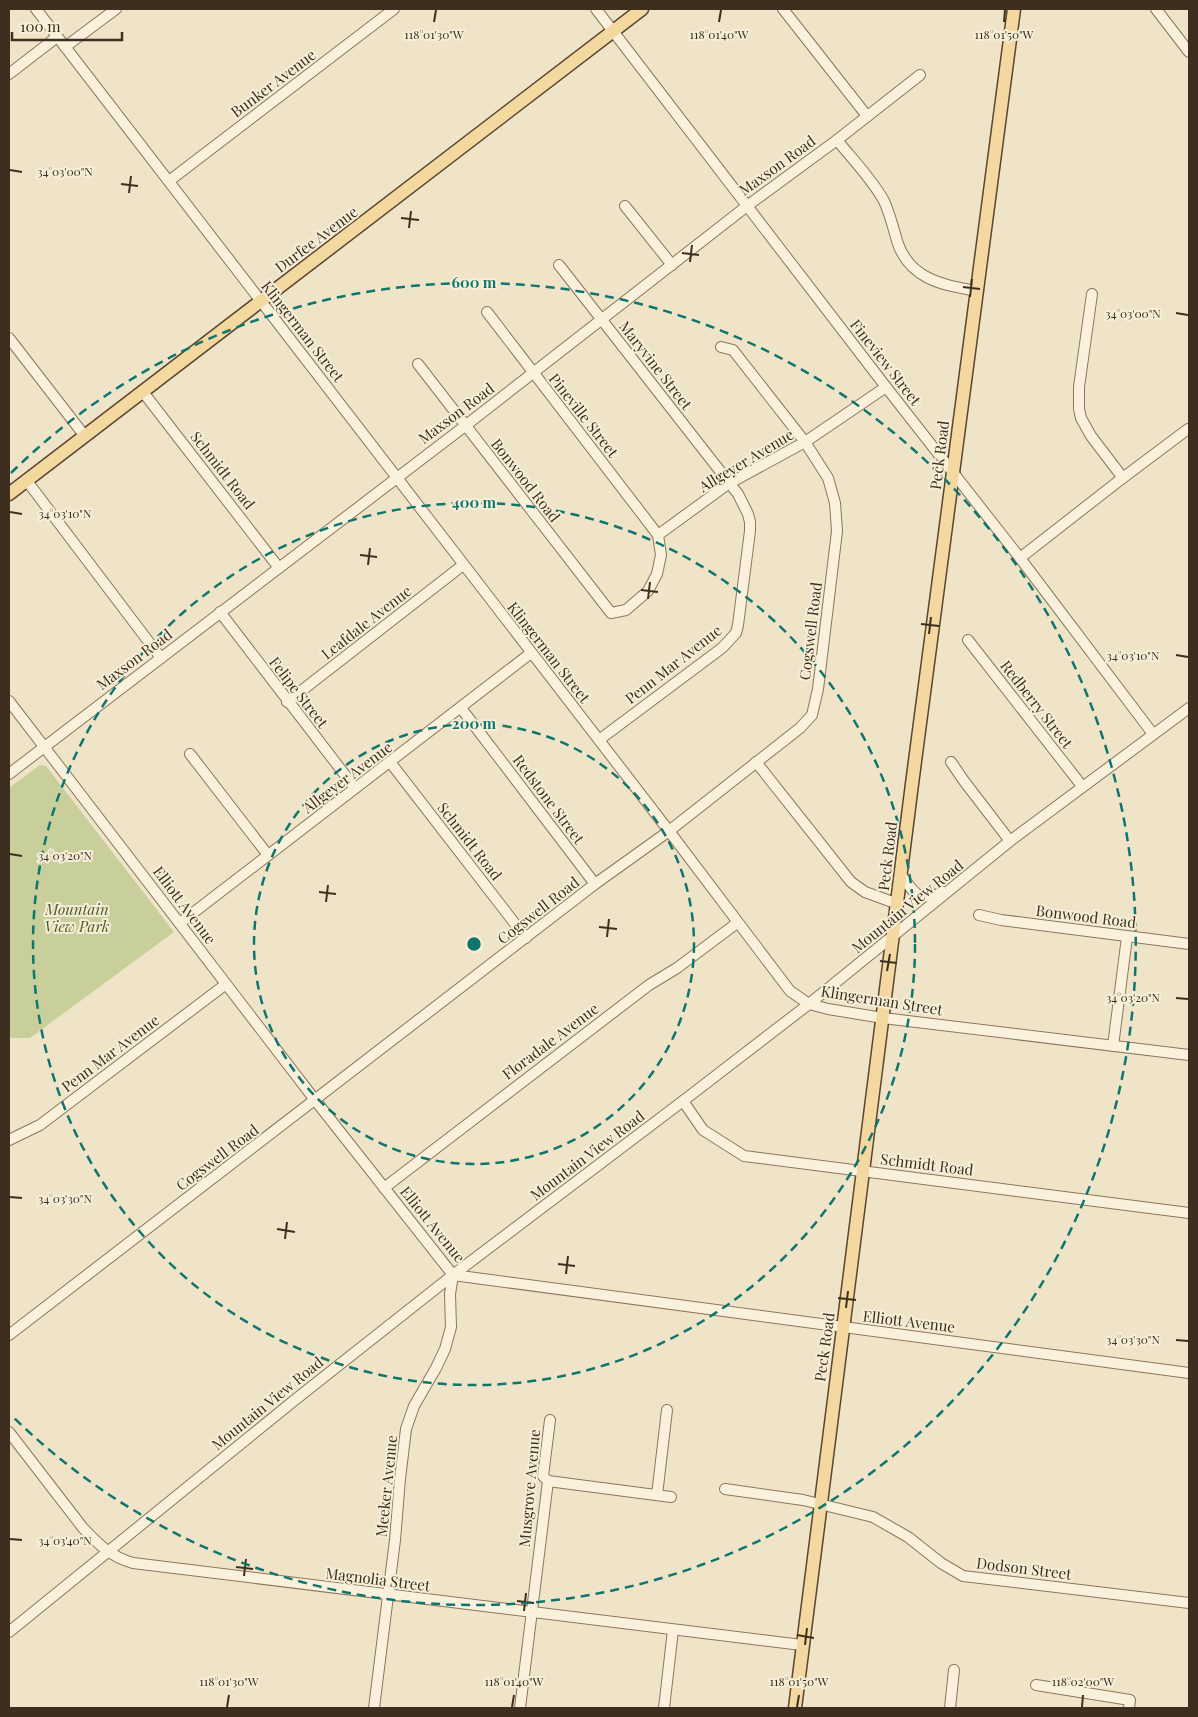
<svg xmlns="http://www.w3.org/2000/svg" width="1198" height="1717" viewBox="0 0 1198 1717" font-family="'Playfair Display',serif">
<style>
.green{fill:#c9cf9b}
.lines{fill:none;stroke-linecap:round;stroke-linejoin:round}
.minor-casing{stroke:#8d765c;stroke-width:12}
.major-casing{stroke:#5b4430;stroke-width:15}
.minor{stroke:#faf1dc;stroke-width:10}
.major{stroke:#f3d9a0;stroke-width:12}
.ticks{fill:none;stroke:#3d2e20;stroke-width:2}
.ring{fill:none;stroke:#0f766e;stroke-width:2.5;stroke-dasharray:9 6}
.labels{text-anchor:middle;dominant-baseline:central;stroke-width:4;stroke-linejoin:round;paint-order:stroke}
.street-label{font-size:15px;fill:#3d2e20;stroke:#f7eed8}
.park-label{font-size:15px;font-style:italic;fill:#4d5a26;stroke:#f7eed8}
.ticks-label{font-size:12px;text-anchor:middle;fill:#3d2e20;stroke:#f7eed8;stroke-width:4;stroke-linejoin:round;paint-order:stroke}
.centre{fill:#0f766e;stroke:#f7eed8;stroke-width:2.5}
.ring-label{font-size:15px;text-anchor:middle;font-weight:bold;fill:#0f766e;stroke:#f7eed8;stroke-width:4;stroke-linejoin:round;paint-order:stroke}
</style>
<rect width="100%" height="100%" fill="#f0e4c8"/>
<!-- green -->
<polygon class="green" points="40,765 46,766 174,932 30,1038 11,1038 9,1034 9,788"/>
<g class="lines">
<!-- minor casing -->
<g class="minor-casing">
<g id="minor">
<polyline points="36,9 669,831 790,991 809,1004 828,1009 883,1018 1189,1055"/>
<polyline points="596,9 886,387 1020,558 1153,734"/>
<polyline points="783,9 867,116"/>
<polyline points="1156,9 1189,52"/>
<polyline points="65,47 116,9"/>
<polyline points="9,74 57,37"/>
<path d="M837,140c16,20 35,39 47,61 6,13 9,26 13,40 12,38 45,44 80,50"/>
<polyline points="169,181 394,9"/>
<polyline points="625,206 672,265"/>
<polyline points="559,265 738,494 748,514 750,522 750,531 738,625 736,633 722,648 599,740"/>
<polyline points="1092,294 1079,387 1079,409 1081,418 1091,436 1123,478"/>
<polyline points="487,312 658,535"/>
<polyline points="9,338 84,435"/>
<polyline points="418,364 611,613 626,610 648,591 657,574 661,555 658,535 728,484 805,442 886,387"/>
<polyline points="143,392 279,568"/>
<polyline points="27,481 161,658"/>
<polyline points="1020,558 1120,480 1188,429"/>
<polyline points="220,612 355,788"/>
<polyline points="968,640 1082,786"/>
<polyline points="9,701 315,1100 453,1275 1189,1373"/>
<polyline points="287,702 463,565"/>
<polyline points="461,708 595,884"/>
<polyline points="190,754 268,855"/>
<polyline points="390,762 526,938"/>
<polyline points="756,762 851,882 865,892 898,904"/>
<polyline points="951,762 964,781 1010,841"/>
<polyline points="9,774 465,426 747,206 837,140 920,75"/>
<path d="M901,875c16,21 16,27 43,17"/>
<polyline points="979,915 1001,920 1189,944"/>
<polyline points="180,923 531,653"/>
<polyline points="1113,1046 1127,937"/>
<polyline points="683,1101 703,1130 744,1156 1189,1213"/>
<polyline points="9,1140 40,1125 226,984"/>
<polyline points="384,1188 649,985 677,968 737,923"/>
<polyline points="9,1335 595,884 669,831 800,728 812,715 818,689 837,531 835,503 828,478 805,442 733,350 721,347"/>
<path d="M9,1432l74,96c15,16 28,29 50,35l669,82"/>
<polyline points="548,1481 671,1497"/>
<polyline points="725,1489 803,1500 873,1517 908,1537 941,1563 963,1576 1189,1603"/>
<polyline points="657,1495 667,1410"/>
<polyline points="9,1632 296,1399 453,1275 683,1101 809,1004 1010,841 1189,708"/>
<polyline points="1036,1685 1130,1700 1129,1708"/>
<polyline points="374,1708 395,1540 400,1479 406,1429 414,1406 436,1368 445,1349 451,1327 450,1294 453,1275"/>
<polyline points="520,1708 548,1481 543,1476 550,1420"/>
<polyline points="664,1708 673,1630"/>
<polyline points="950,1708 954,1670"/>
</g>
</g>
<!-- major casing -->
<g class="major-casing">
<g id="major">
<polyline points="9,494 642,9"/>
<polyline points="795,1708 912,784 1014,9"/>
</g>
</g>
<!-- minor -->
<use href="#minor" class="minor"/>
<!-- major -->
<use href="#major" class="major"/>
</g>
<!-- ticks -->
<path class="ticks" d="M434,22l2,-12M719,22l2,-12M1004,22l1,-12M10,170l12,2M121,184l17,2M129,193l2,-17M401,218l18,2M409,228l2,-17M682,253l17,2M690,262l2,-17M963,287l17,2M970,297l2,-18M1176,313l12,2M10,512l12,2M360,555l17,2M368,565l2,-17M641,590l17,2M648,599l2,-17M921,624l18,2M929,634l2,-17M1176,655l12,2M10,854l12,2M319,892l17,2M326,902l2,-17M599,927l18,2M607,937l2,-18M880,961l17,2M887,971l3,-17M1176,998l12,1M10,1197l12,1M277,1229l18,3M285,1239l2,-17M558,1264l17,2M566,1274l2,-18M838,1298l18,2M846,1308l2,-17M1176,1340l12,1M10,1539l12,1M236,1567l17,2M244,1576l2,-17M517,1601l17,2M524,1611l2,-18M797,1635l17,3M805,1645l2,-17M227,1707l2,-12M512,1707l2,-12M797,1707l2,-12M1082,1707l1,-12"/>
<!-- distance rings -->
<g class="ring">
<circle cx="474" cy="944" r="220"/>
<circle cx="474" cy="944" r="441"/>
<path d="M11 473A661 661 0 1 1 11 1415"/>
</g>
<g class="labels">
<!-- street labels -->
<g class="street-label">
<text transform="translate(273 83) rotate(-37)">Bunker Avenue</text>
<text transform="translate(777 165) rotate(-36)">Maxson Road</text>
<text transform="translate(316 239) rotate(-37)">Durfee Avenue</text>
<text transform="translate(303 331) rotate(52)">Klingerman Street</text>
<text transform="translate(886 362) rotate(52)">Fineview Street</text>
<text transform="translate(656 365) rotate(52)">Maryvine Street</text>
<text transform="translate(456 413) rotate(-37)">Maxson Road</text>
<text transform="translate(584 415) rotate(52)">Pineville Street</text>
<text transform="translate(939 455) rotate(-83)">Peck Road</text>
<text transform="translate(746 460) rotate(-31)">Allgeyer Avenue</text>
<text transform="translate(223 470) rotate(52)">Schmidt Road</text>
<text transform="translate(526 480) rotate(52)">Bonwood Road</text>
<text transform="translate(366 622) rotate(-38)">Leafdale Avenue</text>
<text transform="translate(810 631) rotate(-83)">Cogswell Road</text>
<text transform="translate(549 652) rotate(52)">Klingerman Street</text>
<text transform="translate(134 659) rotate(-37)">Maxson Road</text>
<text transform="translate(673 664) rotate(-38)">Penn Mar Avenue</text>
<text transform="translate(299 692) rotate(52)">Felipe Street</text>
<text transform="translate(1037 704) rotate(52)">Redberry Street</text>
<text transform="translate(347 777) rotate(-37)">Allgeyer Avenue</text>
<text transform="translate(549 799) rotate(53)">Redstone Street</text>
<text transform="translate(470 841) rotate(52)">Schmidt Road</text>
<text transform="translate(887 856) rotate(-83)">Peck Road</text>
<text transform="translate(185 905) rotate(53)">Elliott Avenue</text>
<text transform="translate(907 906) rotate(-39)">Mountain View Road</text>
<text transform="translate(538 910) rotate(-38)">Cogswell Road</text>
<text transform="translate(1086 916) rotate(7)">Bonwood Road</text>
<text transform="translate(882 1000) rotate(9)">Klingerman Street</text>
<text transform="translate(550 1041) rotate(-37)">Floradale Avenue</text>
<text transform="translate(110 1053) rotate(-37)">Penn Mar Avenue</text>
<text transform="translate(587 1155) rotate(-37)">Mountain View Road</text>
<text transform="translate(217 1157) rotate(-37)">Cogswell Road</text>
<text transform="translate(927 1164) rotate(7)">Schmidt Road</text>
<text transform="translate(433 1224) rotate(51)">Elliott Avenue</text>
<text transform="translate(909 1321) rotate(7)">Elliott Avenue</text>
<text transform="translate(824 1347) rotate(-82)">Peck Road</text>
<text transform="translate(267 1403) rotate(-39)">Mountain View Road</text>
<text transform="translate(386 1486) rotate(-84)">Meeker Avenue</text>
<text transform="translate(529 1488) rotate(-85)">Musgrove Avenue</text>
<text transform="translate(1024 1568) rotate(7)">Dodson Street</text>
<text transform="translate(378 1579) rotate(7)">Magnolia Street</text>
</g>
<!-- park labels -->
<g class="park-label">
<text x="77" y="909">Mountain<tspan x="77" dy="17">View Park</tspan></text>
</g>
</g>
<g class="ticks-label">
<text x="434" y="39">118°01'30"W</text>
<text x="719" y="39">118°01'40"W</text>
<text x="1004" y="39">118°01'50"W</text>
<text x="65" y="176">34°03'00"N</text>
<text x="1133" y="318">34°03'00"N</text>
<text x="65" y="518">34°03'10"N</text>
<text x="1133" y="660">34°03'10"N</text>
<text x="65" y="860">34°03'20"N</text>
<text x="1133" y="1002">34°03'20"N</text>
<text x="65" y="1203">34°03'30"N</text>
<text x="1133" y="1344">34°03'30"N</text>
<text x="65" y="1545">34°03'40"N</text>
<text x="229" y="1686">118°01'30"W</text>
<text x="514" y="1686">118°01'40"W</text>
<text x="799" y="1686">118°01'50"W</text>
<text x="1083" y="1686">118°02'00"W</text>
</g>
<circle cx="474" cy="944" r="8" class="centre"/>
<g class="ring-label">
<text x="474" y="288">600 m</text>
<text x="474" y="508">400 m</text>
<text x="474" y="729">200 m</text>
</g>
<!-- border -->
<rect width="1198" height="1717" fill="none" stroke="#3d2e20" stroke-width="20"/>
<!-- scale -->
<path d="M12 32v8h110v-8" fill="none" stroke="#3d2e20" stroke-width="2.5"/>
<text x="20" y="32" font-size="15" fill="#3d2e20" stroke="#f7eed8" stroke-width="4" paint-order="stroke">100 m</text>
</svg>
